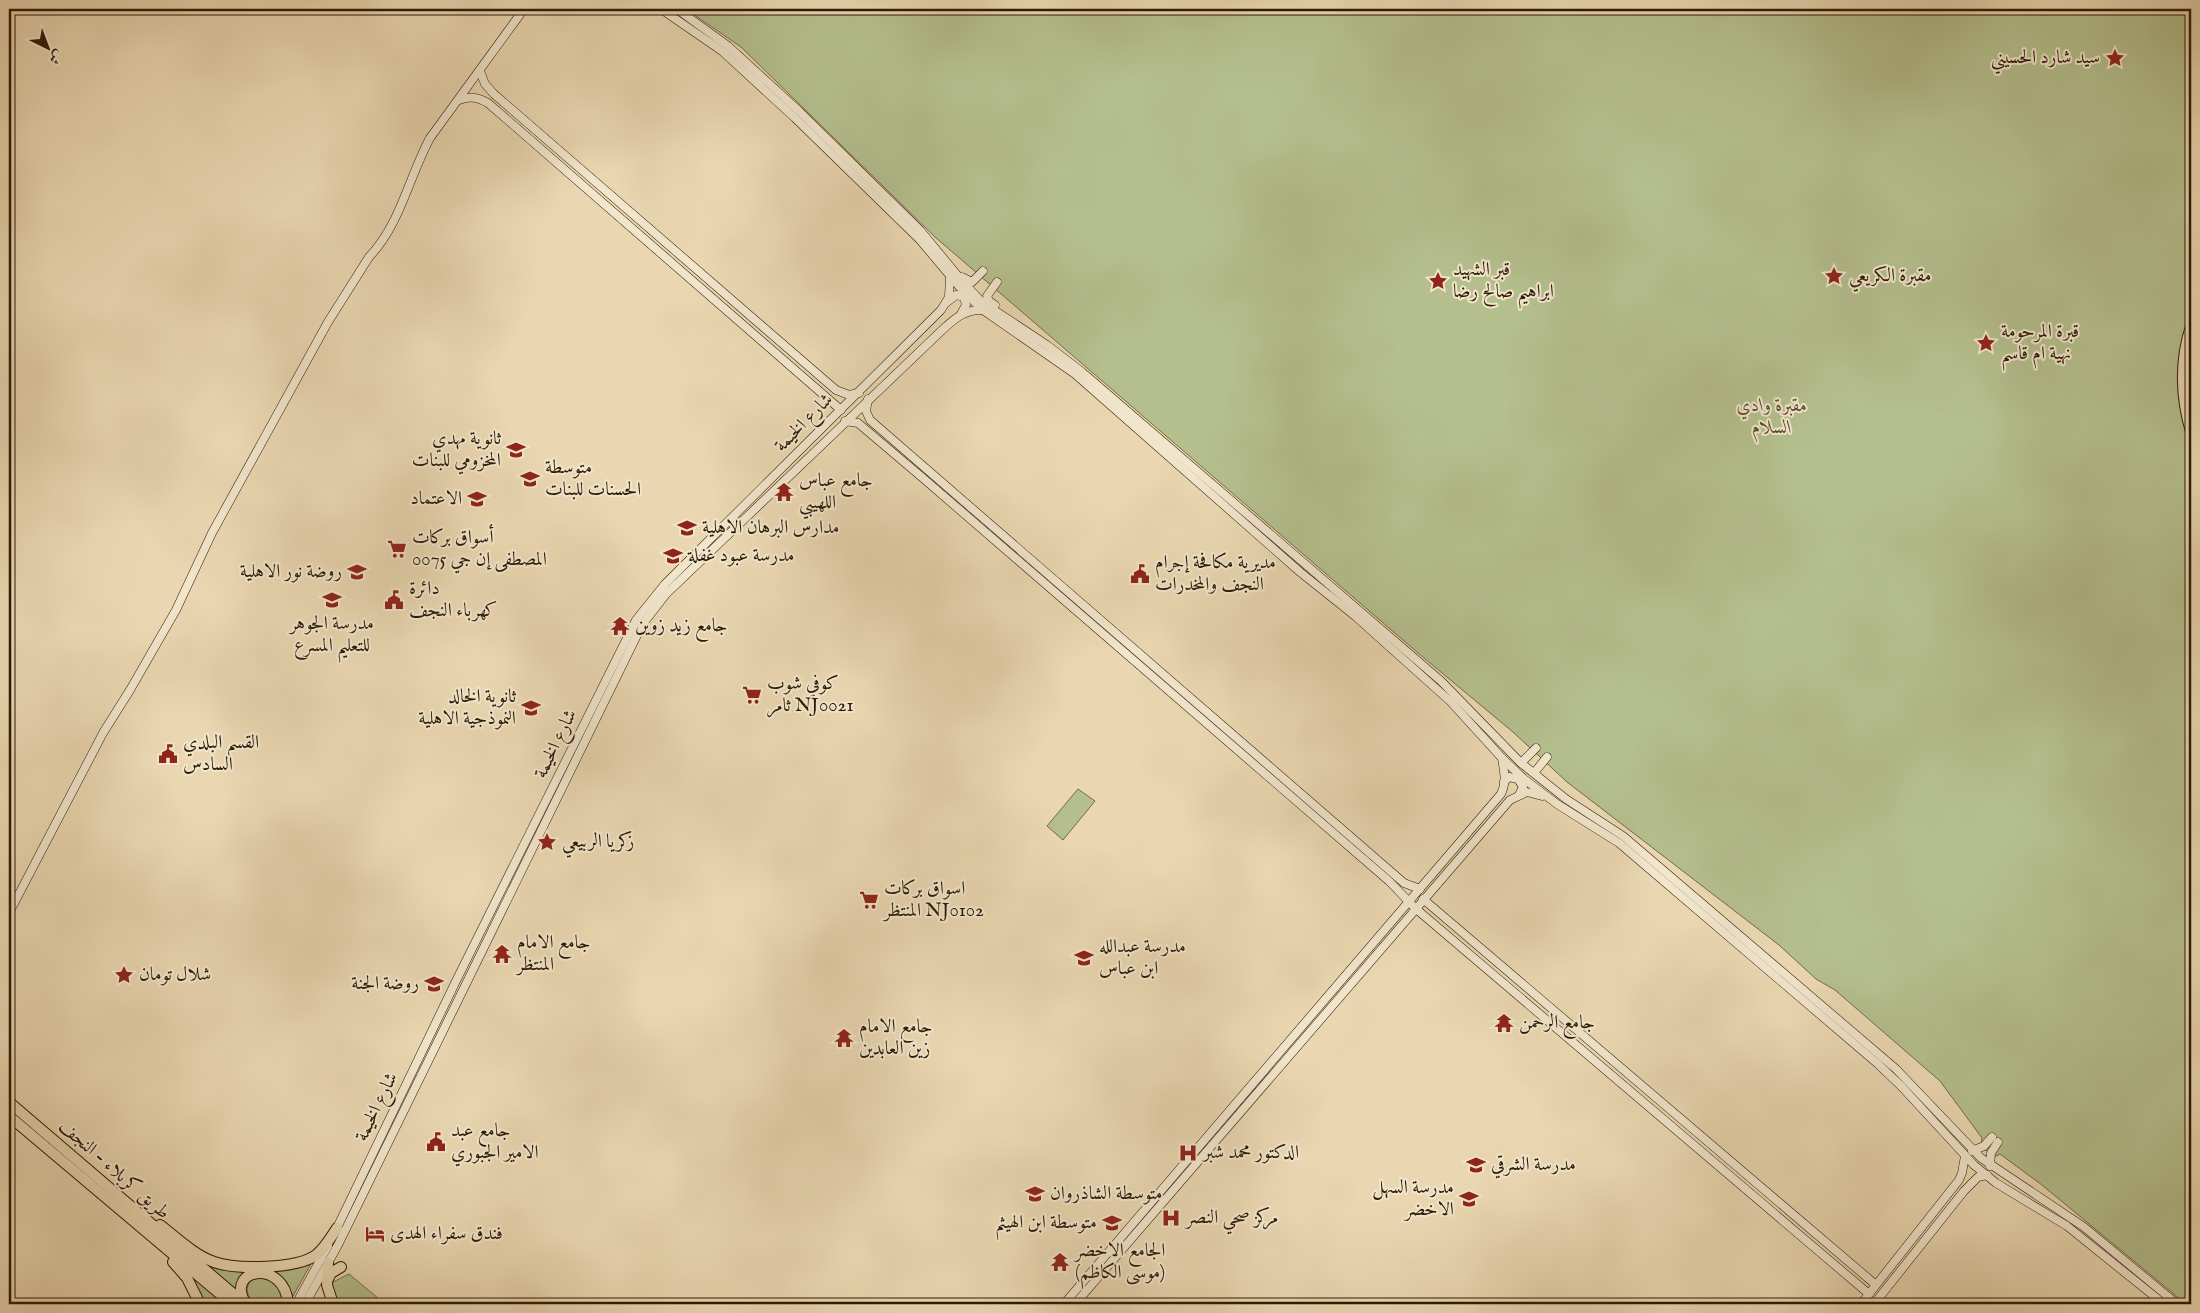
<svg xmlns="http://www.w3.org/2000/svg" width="2200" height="1313" viewBox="0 0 2200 1313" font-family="'IM FELL English',Amiri,serif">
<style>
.green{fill:#b4bf8d;stroke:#706c48}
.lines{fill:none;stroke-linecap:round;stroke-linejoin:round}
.secondary-casing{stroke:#2c1a04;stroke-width:9}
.primary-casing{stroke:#2c1a04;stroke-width:11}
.highway-casing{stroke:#2c1a04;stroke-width:12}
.secondary{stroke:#f1e5cc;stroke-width:8}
.primary{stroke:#ead7b1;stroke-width:9}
.highway{stroke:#ead7b1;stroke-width:10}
.labels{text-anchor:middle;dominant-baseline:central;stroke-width:4;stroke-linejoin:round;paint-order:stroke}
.poi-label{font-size:19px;fill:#2c1a04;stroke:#f1e5cc;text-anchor:start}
.park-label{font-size:19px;font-style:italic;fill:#554c2d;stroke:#f1e5cc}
.street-label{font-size:19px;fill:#2c1a04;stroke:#f1e5cc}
</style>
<rect width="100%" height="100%" fill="#ead7b1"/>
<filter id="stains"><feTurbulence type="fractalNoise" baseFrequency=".004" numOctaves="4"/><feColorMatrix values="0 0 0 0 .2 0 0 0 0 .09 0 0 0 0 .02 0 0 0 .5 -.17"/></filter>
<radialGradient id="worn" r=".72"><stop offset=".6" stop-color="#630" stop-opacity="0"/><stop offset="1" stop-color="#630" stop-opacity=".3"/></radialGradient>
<!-- green -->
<g class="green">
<polygon points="686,9 2191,9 2191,316 2186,330 2187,433 2191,445 2191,1304 2186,1304 2042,1185 2000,1154 1994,1157 1981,1146 1982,1138 1940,1081 1835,990 1816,979 1779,945 1567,782 1513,732 1418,653 935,237 741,47"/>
<polygon points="1078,789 1095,801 1063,840 1047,826"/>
<polygon points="200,1259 251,1268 238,1293"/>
<path d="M312,1262l-19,34c-6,-14 -11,-20 -25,-27z"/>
<polygon points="189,1273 227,1304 204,1304 200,1292"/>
<polygon points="349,1274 385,1304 338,1304 333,1294 331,1283"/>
<path d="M255,1276c17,4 28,8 28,28h-27c-11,-9 -12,-18 -1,-28z"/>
</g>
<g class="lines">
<!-- secondary casing -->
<g class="secondary-casing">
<g id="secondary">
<polyline points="661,9 722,51 795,118 920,240 963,291 983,310 1075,374 1300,572 1355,616 1451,702 1502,758 1524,779 1557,804 1619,843 1878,1064 1901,1086 1974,1165 1996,1183 2067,1226 2164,1304"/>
<polyline points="677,9 728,46 799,111 920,230 962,281 982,302 1047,345 1082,372 1441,681 1521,763 1566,799 1623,836 1896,1069 1981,1158 2084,1227 2177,1304"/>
<polyline points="480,71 485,84 494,94 836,390 849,395 859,393"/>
<path d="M459,100c12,-4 18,-3 29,3l353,307"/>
<polyline points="962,277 972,282 983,271"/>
<polyline points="947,302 956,295 964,297 966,305 961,314"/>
<polyline points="995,305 989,301 987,296 997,282"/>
<polyline points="868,399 866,411 870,420 1404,883 1420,889"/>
<polyline points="845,421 858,423 924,479 1389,881 1415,908 1869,1294"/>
<polyline points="1521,763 1536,748"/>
<polyline points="1534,773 1547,757"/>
<polyline points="1504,782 1509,777 1518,779 1523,787 1519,795"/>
<polyline points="1423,899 1876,1285"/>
<path d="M9,913l94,-180 27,-43 46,-80 36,-77 116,-211 41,-65c31,-32 40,-80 61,-119l94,-129"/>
<polyline points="1972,1151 1984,1146 1992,1137"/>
<polyline points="1990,1166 1991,1153 1998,1142"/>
<polyline points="335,1232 456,981 636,620 665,584 941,310 949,297 950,276"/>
<polyline points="296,1304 328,1246"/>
<path d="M305,1304l33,-59 304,-620 24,-31 272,-260c14,-13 25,-25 45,-24"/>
<path d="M1064,1304l437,-510c6,-12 3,-23 1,-36"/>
<polyline points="1075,1304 1510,800 1527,792 1542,796"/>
<polyline points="1861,1304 1959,1180 1962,1173 1965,1156"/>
<polyline points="1874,1304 1964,1191 1978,1177 1987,1175"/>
</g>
</g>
<!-- primary casing -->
<g class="primary-casing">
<path id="primary" d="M2191,325c-12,34 -11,73 0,108"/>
</g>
<!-- highway casing -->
<g class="highway-casing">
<g id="highway">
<polyline points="9,1102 245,1304"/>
<polyline points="9,1116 232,1304"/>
<path d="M160,1225c17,13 34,30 54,37 22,8 83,7 102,-7 9,-7 15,-18 21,-27"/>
<polyline points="173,1262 187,1278 200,1304"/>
<polyline points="328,1263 327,1285 333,1304"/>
<polyline points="328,1279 331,1273 341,1267"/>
<path d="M246,1304c-23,-36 39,-46 42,0"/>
</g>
</g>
<!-- secondary -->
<use href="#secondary" class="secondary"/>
<!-- primary -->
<use href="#primary" class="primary"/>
<!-- highway -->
<use href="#highway" class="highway"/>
</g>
<!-- icons -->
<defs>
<g id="sight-bare" transform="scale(1.5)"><path d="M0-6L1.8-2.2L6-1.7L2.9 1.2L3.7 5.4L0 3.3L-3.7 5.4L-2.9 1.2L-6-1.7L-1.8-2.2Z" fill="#8f2418" stroke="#f1e5cc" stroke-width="2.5" paint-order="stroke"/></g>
<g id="school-bare" transform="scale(1.5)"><path d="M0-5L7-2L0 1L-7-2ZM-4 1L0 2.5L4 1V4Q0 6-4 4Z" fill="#8f2418" stroke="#f1e5cc" stroke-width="2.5" paint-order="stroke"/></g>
<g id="temple-bare" transform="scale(1.5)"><path d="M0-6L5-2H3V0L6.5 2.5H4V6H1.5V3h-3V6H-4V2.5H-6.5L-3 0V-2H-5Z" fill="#8f2418" stroke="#f1e5cc" stroke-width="2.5" paint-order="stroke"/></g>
<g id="supermarket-bare" transform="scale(1.5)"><path d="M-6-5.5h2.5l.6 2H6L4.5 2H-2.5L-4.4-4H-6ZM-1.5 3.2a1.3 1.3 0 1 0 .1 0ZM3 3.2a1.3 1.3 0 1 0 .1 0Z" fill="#8f2418" stroke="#f1e5cc" stroke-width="2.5" paint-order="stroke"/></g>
<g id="civic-bare" transform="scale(1.5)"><path d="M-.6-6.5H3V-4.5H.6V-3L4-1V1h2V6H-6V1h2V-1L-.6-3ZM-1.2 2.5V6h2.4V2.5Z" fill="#8f2418" stroke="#f1e5cc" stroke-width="2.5" paint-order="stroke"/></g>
<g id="hospital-bare" transform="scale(1.5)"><path d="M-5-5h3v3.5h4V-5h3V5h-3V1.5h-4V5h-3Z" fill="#8f2418" stroke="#f1e5cc" stroke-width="2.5" paint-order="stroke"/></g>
<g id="hotel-bare" transform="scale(1.5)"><path d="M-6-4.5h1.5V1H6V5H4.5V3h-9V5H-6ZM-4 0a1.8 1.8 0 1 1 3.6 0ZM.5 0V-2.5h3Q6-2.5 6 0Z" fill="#8f2418" stroke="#f1e5cc" stroke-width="2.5" paint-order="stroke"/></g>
</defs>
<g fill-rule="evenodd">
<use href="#sight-bare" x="2115" y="58"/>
<use href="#sight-bare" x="1834" y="276"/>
<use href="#sight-bare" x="1438" y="281"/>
<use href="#sight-bare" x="1986" y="343"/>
<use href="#school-bare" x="516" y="450"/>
<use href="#school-bare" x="530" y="479"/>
<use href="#temple-bare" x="784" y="492"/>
<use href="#school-bare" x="477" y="499"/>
<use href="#school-bare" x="687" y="528"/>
<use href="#supermarket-bare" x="397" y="549"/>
<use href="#school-bare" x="673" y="556"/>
<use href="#school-bare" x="357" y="572"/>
<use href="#civic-bare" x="1140" y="574"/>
<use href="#school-bare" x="332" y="600"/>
<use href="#civic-bare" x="394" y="600"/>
<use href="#temple-bare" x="620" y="626"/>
<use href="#supermarket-bare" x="752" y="695"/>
<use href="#school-bare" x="531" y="708"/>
<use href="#civic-bare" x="168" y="754"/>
<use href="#sight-bare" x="547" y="842"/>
<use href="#supermarket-bare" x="869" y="900"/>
<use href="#temple-bare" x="502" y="954"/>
<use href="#school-bare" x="1084" y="958"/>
<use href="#sight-bare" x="124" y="975"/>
<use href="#school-bare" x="434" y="984"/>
<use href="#temple-bare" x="1504" y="1023"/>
<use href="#temple-bare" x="844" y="1038"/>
<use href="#civic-bare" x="436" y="1142"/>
<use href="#hospital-bare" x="1188" y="1153"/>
<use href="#school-bare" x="1476" y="1165"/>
<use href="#school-bare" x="1035" y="1194"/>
<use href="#school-bare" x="1469" y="1199"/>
<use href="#hospital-bare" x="1171" y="1218"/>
<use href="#school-bare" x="1112" y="1223"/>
<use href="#hotel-bare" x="375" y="1234"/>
<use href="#temple-bare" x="1060" y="1262"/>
</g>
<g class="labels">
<!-- poi labels -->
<g class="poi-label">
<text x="2100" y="58" text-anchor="end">سيد شارد الحسيني</text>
<text x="1453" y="270">قبر الشهيد<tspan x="1453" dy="22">ابراهيم صالح رضا</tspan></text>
<text x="1849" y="276">مقبرة الكريعي</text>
<text x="2001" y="332">قبرة المرحومة<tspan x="2001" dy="22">نهية ام قاسم</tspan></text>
<text x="501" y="439" text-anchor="end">ثانوية مهدي<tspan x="501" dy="22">المخزومي للبنات</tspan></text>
<text x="545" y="468">متوسطة<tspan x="545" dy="22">الحسنات للبنات</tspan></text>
<text x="799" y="481">جامع عباس<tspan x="799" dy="22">اللهيبي</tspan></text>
<text x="462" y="499" text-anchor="end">الاعتماد</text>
<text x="702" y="528">مدارس البرهان الاهلية</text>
<text x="412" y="538">أسواق بركات<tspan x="412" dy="22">المصطفی إن جي 0075</tspan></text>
<text x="688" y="556">مدرسة عبود غفلة</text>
<text x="1155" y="563">مديرية مكافحة إجرام<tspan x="1155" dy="22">النجف والمخدرات</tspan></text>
<text x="342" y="572" text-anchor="end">روضة نور الاهلية</text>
<text x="409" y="589">دائرة<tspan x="409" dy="22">كهرباء النجف</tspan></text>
<text x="332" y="624" text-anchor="middle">مدرسة الجوهر<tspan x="332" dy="22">للتعليم المسرع</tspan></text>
<text x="635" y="626">جامع زيد زوين</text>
<text x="767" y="684">كوفي شوب<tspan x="767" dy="22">ثامر NJ0021</tspan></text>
<text x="516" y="697" text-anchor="end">ثانوية الخالد<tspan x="516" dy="22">النموذجية الاهلية</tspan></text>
<text x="183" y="743">القسم البلدي<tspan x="183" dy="22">السادس</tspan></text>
<text x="562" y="842">زكريا الربيعي</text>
<text x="884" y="889">اسواق بركات<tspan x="884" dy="22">المنتظر NJ0102</tspan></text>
<text x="517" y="943">جامع الامام<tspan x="517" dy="22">المنتظر</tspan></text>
<text x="1099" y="947">مدرسة عبدالله<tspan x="1099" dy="22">ابن عباس</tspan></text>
<text x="139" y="975">شلال تومان</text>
<text x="419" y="984" text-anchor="end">روضة الجنة</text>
<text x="1519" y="1023">جامع الرحمن</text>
<text x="859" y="1027">جامع الامام<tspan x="859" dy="22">زين العابدين</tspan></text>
<text x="451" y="1131">جامع عبد<tspan x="451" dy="22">الامير الجبوري</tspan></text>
<text x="1203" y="1153">الدكتور محمد شبر</text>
<text x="1491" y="1165">مدرسة الشرقي</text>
<text x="1454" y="1188" text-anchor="end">مدرسة السهل<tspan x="1454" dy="22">الاخضر</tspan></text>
<text x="1050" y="1194">متوسطة الشاذروان</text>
<text x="1186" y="1218">مركز صحي النصر</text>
<text x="1097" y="1223" text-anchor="end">متوسطة ابن الهيثم</text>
<text x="390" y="1234">فندق سفراء الهدى</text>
<text x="1075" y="1251">الجامع الاخضر<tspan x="1075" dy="22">(موسى الكاظم)</tspan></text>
</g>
<!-- park labels -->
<g class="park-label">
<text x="1772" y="406">مقبرة وادي<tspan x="1772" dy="22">السلام</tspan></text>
</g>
<!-- street labels -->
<g class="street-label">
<text transform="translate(804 423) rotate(-45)">شارع الخيمة</text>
<text transform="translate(556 744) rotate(-64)">شارع الخيمة</text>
<text transform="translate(377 1107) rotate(-64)">شارع الخيمة</text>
<text transform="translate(114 1170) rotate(41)">طريق کربلاء - النجف</text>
</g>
</g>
<!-- margin -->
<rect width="2200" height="1313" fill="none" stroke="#ead7b1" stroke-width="30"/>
<rect x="10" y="10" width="2180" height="1293" fill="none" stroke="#2c1a04" stroke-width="2.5"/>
<rect x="15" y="15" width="2170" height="1283" fill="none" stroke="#2c1a04"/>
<!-- north arrow -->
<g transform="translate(48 48) rotate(138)" stroke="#f1e5cc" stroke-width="4" paint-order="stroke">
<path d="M0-4L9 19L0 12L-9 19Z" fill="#2c1a04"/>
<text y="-8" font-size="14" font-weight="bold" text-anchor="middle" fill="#2c1a04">ش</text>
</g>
<rect width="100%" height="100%" filter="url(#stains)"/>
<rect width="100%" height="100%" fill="url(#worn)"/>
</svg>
